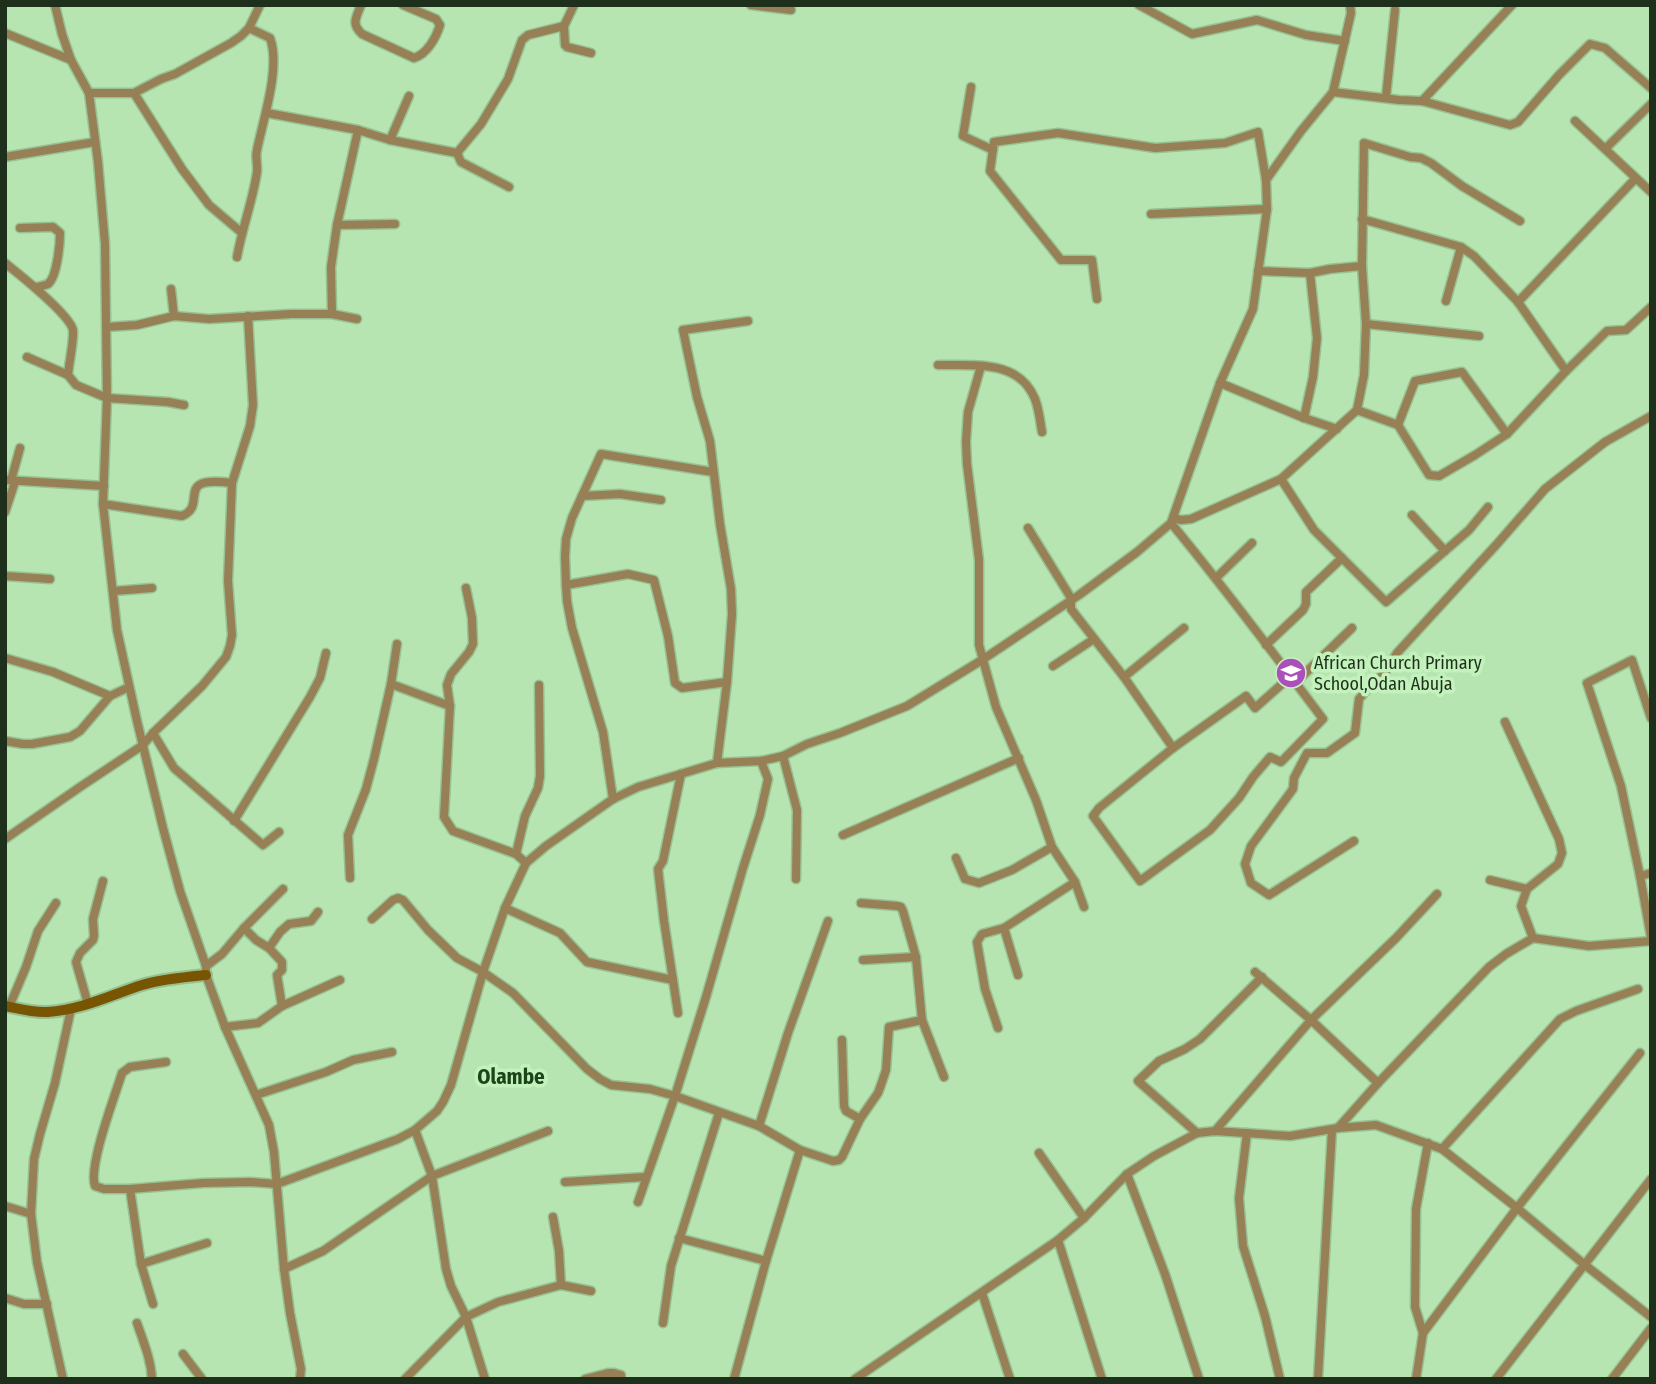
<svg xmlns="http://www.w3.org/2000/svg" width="1656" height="1384" viewBox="0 0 1656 1384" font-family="'Fira Sans Condensed',sans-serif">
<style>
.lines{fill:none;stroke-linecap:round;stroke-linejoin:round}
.street-casing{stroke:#98c193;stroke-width:11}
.secondary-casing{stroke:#98c193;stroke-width:14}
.street{stroke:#978055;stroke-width:8}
.secondary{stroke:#785500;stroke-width:10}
.labels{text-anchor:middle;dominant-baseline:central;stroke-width:7;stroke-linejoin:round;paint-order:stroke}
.poi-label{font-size:18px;fill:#1e301c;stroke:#c3f2bd;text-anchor:start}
.quarter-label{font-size:21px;font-weight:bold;fill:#1c4418;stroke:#c3f2bd}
</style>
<rect width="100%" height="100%" fill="#b7e5b1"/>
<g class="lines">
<!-- street casing -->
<g class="street-casing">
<g id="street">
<polyline points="55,5 62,34 71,60"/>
<path d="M361,5c-5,13 -10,19 1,29l52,24c13,-4 22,-20 26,-33l-4,-6 -33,-14"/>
<polyline points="574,5 564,26 565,45 567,47 591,53"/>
<polyline points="751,5 791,10"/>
<polyline points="1139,5 1192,34 1257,20 1306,35 1345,41"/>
<polyline points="5,33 71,60 89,93 98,162 105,244 107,398 103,504 117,630 137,721 163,828 180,891 206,966 206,975 225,1027 269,1125 274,1152 284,1269 290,1313 301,1369 300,1379"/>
<polyline points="971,87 963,136 993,150"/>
<polyline points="1333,92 1399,100 1422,101 1510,125 1518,122 1559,75 1590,44 1605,48 1651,88"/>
<polyline points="89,93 134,93 161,79 175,74 231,43 241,36 249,28 260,5"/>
<polyline points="134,93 182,169 209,205 242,233"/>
<polyline points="1386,97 1395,10"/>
<polyline points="1422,101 1512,5"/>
<polyline points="267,113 358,130 390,140 457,153"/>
<polyline points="1575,121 1651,192"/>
<polyline points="390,140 409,96"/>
<polyline points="1605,149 1651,104"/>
<polyline points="457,153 481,124 508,79 522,40 528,35 564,26"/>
<polyline points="457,153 461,162 509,187"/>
<polyline points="5,157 95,142"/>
<polyline points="1266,180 1301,131 1333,92 1351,13 1350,5"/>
<polyline points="1151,214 1267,209"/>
<polyline points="1362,219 1461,247 1474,256 1518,302 1566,371"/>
<polyline points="337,225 395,224"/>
<path d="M20,228l33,-1 7,6c0,11 -3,44 -12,51 -2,1 -10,3 -12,3"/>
<path d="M237,257c5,-29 16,-57 20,-85 1,-8 -2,-14 0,-22 6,-30 24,-83 13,-112l-21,-10"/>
<path d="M5,263c14,11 65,52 68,67 1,12 -4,32 -5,45"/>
<polyline points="1258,271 1310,273 1330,269 1362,266"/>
<polyline points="171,289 174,316"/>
<polyline points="1446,301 1461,247"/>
<polyline points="1518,302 1635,179"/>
<polyline points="332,314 331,267 337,225 358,130"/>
<polyline points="1366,324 1479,336"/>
<polyline points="107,327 137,325 174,316 209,319 291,314 332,314 357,319"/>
<polyline points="27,357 68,375 76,385 107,398 168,402 184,405"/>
<path d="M938,365c36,1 81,-6 97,34 4,10 5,22 7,33"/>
<polyline points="981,366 968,412 966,442 967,464 979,560 979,645 996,707 1036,800 1052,847 1075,882 1084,907"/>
<polyline points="1220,383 1304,418 1337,429"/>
<polyline points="1357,410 1398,425 1429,475 1439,476 1475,455 1507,434 1566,371 1607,331 1626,330 1651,307"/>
<polyline points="1304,418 1313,377 1317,338 1310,273"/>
<polyline points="1398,425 1415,381 1462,372 1507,434"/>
<polyline points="1281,479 1314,530 1386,602 1469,530 1488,507"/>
<polyline points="5,480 104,486"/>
<polyline points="582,496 620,494 661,500"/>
<path d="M103,504l79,12c27,-11 -10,-41 50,-33"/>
<polyline points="5,512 15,482 12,477 20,448"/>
<polyline points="1412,515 1445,551"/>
<polyline points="1173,518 1181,520 1191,519 1281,479 1357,410 1364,375 1366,324 1362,266 1364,143 1410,157 1421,158 1431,163 1462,186 1520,221"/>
<path d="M1171,523c53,64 102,130 152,196l-42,43 -11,-5 -17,20 -14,21 -29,32 -70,51 -47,-65 6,-8 74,-60 73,-52 9,12 35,-31"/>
<polyline points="1028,528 1071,598 1071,609 1124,677 1173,748"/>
<polyline points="5,576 50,579"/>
<polyline points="1216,578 1252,543"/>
<polyline points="566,585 628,574 654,580 668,636 675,683 682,688 727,682"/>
<polyline points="466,588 472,618 473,644 469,652 451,674 447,685 450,706 444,817 453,831 516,854 526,863"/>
<polyline points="114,591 152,588"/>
<polyline points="1266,645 1303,610 1306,604 1306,592 1342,558"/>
<polyline points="5,658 53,672 110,696"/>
<polyline points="1053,666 1094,639"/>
<polyline points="1124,677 1184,628"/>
<polyline points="1295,683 1352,628"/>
<polyline points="391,684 450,706"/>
<polyline points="1651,718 1632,660 1587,683 1621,786 1640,876 1651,937"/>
<polyline points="1505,722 1559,839 1562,853 1558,864 1527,889 1521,906 1533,938"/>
<polyline points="153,733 174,768 263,845 279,832"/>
<polyline points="5,741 23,744 32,744 70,737 80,731 110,696 129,687"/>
<polyline points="783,756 797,810 796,879"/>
<polyline points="717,763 727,682 732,614 731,589 720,524 710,441 697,397 683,330 748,321"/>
<polyline points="613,799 603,732 572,628 567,601 566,585 565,557 566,539 572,518 601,454 713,472"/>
<polyline points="234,821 310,697 320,678 326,653"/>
<polyline points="843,835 1019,758"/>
<polyline points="5,839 80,787 143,745 153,733 202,686 226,657 230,646 232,635 228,581 232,483 250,426 253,405 248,316"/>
<polyline points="1354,841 1269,895 1251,883 1245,864 1251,846 1293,789 1294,778 1307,753 1327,753 1355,733 1359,699 1371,685 1384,674 1397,653 1497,544 1545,489 1605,442 1651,416"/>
<polyline points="516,854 525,816 538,788 540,776 539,685"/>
<polyline points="956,858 965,879 979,883 1012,870 1052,847"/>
<polyline points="1640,876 1651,873"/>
<polyline points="350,878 348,835 366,789 374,759 391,684 397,644"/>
<polyline points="1490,880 1527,889"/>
<polyline points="861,903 897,906 901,907 903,911 916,957 922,1020 944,1077"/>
<polyline points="505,908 560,933 587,962 673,980"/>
<polyline points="372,919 393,900 398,898 403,900 428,930 457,958 483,972 513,993 587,1069 600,1079 611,1085 650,1089 675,1096 759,1126 800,1150 833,1161 839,1160 842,1157 860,1119 878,1093 881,1085 886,1070 889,1027 922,1020"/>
<polyline points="1004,928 1018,975"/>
<polyline points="269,948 280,932 289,924 311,921 318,912"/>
<polyline points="863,960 916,957"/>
<polyline points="206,966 222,954 244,928"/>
<polyline points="1255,972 1311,1020 1378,1083"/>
<polyline points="88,1004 76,962 80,953 93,940 94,936 93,919 103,881"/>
<polyline points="282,1006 277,975 282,970 282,962 269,948 256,940 244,928 283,889"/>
<polyline points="9,1007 26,967 38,931 56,903"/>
<polyline points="678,1013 664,921 658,869 663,861 681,774"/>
<polyline points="225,1027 258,1023 282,1006 340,980"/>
<polyline points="998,1028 985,989 977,942 982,934 1004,928 1075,882"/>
<polyline points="842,1040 844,1106 846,1111 860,1119"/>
<path d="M166,1062l-36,5 -8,6c-7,23 -34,93 -27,113l9,3h26l73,-6 47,-1 27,2 121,-45 17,-9 22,-19 6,-9 8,-17 32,-113 22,-64 21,-45 20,-17 67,-47 25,-12 79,-24 44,-2 22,-5 24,-12 33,-11 67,-27 75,-46 97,-65 58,-43 34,-29 49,-140 33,-74 14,-100 -1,-29 -8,-48 -33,11 -70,5 -97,-15 -64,9 -4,29 71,89h31l5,39"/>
<polyline points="256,1095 326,1072 353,1060 392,1052"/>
<polyline points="759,1126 788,1033 828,921"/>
<polyline points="1338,1128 1378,1083 1489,967 1506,954 1533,938 1589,946 1651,941"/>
<polyline points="415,1130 432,1176 446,1269 451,1286 466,1317 485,1379"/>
<polyline points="1215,1131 1311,1020 1396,938 1437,894"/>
<polyline points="1197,1133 1138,1081 1159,1061 1185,1049 1200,1039 1262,977"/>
<polyline points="1247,1133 1239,1198 1243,1246 1265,1316 1280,1379"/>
<polyline points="1442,1149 1560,1019 1576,1011 1638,989"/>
<polyline points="1039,1153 1084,1218"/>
<polyline points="1127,1174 1165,1274 1199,1379"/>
<polyline points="565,1182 645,1177"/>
<polyline points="130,1189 141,1264 153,1304"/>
<polyline points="638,1202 675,1096 706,997 743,868 760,815 768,779 761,761"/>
<polyline points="5,1206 31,1214"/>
<polyline points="553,1217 559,1251 561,1285"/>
<polyline points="679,1238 766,1261"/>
<polyline points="1058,1240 1102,1379"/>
<polyline points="141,1264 207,1243"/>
<polyline points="284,1269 323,1251 432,1176 548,1131"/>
<polyline points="982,1293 1010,1379"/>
<polyline points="5,1298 24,1304 47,1304"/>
<path d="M137,1323c6,18 14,36 15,56"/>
<polyline points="663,1323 671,1266 719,1113"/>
<polyline points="1423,1333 1517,1208 1640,1053"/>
<polyline points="183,1354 202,1379"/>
<polyline points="63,1379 37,1262 31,1214 34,1159 40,1134 55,1083 71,1009"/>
<polyline points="405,1379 466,1317 498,1302 561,1285 591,1291"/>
<polyline points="585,1379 608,1373 614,1373 621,1375 621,1379"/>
<polyline points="734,1379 766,1261 800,1150"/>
<polyline points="855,1379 1058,1240 1084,1218 1127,1174 1154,1156 1197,1133 1215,1131 1290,1136 1338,1128 1376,1125 1442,1149 1517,1208 1585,1265 1651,1317"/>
<polyline points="1318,1379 1332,1130"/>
<polyline points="1416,1379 1423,1333 1415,1307 1416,1209 1428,1143"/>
<polyline points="1496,1379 1651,1179"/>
<polyline points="1612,1379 1651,1328"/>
</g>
</g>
<!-- secondary casing -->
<g class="secondary-casing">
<path id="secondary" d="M5,1006c15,3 28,7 43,6 33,-2 63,-17 94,-27 20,-6 43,-8 64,-10"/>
</g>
<!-- street -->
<use href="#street" class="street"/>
<!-- secondary -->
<use href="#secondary" class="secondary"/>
</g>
<!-- icons -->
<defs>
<g id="school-disc" transform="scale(1.575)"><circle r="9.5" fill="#ab4fba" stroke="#c3f2bd"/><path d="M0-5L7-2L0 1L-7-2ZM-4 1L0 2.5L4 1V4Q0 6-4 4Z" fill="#fff"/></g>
</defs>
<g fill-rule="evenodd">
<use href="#school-disc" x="1291" y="673"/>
</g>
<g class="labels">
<!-- poi labels -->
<g class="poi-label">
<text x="1314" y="663">African Church Primary<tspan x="1314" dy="21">School,Odan Abuja</tspan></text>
</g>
<!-- quarter labels -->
<g class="quarter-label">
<text x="511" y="1077">Olambe</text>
</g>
</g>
<!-- border -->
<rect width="1656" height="1384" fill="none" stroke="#1e301c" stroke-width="14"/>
</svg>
